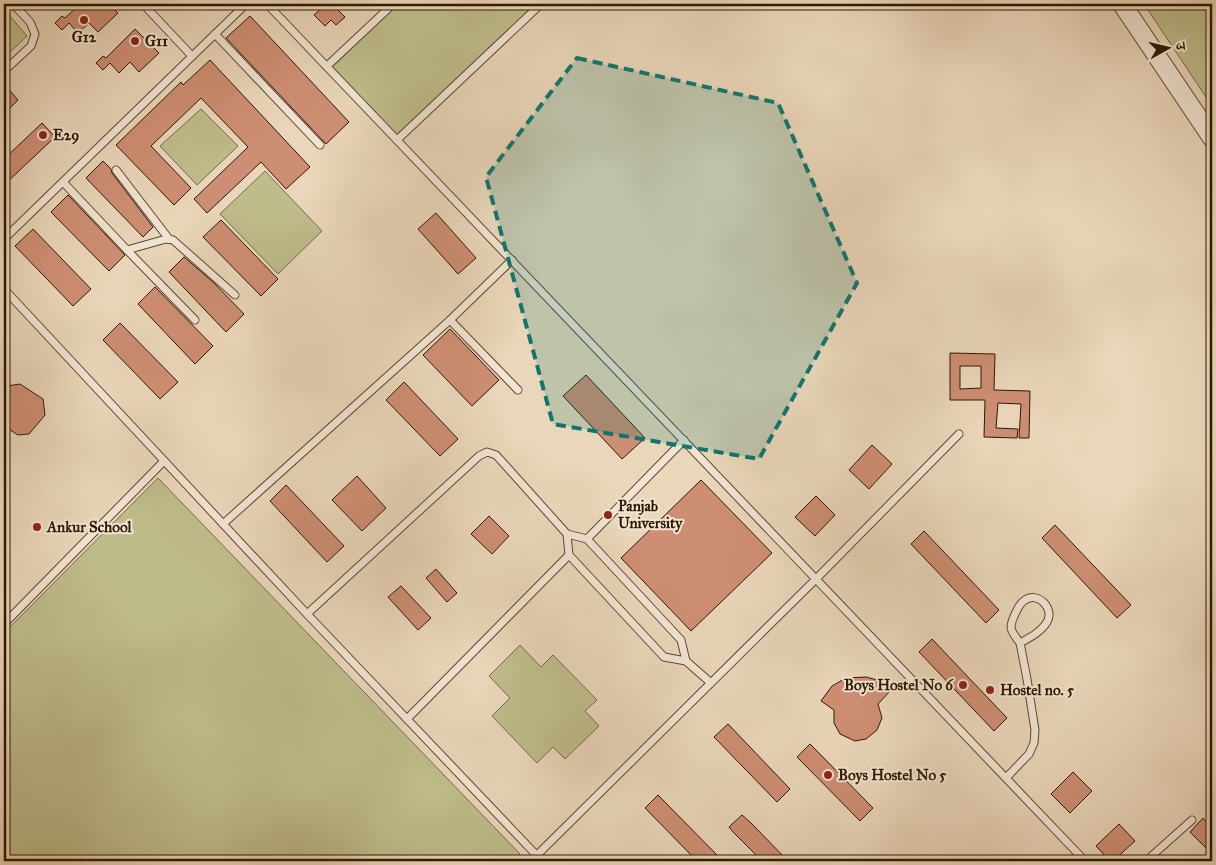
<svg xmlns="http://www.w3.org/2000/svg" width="1216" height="865" viewBox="0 0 1216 865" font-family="'IM FELL Great Primer','Noto Serif Devanagari',serif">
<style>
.green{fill:#bfbc8b;stroke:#766a46}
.building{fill:#ce8e74;stroke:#2e1900;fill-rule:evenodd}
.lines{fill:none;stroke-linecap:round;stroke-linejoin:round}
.service-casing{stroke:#5d482e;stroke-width:9}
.tertiary-casing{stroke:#5d482e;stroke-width:20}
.service{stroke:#f1e4d2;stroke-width:7}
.tertiary{stroke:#f1e4d2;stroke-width:18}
.marked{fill:#0f766e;fill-opacity:0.2;stroke:#0f766e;stroke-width:4;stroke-dasharray:10 6;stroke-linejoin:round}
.poi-dot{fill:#8f2418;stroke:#f1e4d2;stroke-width:2}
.labels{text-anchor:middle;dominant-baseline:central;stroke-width:4;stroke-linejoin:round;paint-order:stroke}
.poi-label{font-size:15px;font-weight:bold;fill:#2e1900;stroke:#f1e4d2;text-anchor:start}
</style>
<rect width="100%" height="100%" fill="#ead6ba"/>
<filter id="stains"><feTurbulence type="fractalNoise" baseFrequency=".004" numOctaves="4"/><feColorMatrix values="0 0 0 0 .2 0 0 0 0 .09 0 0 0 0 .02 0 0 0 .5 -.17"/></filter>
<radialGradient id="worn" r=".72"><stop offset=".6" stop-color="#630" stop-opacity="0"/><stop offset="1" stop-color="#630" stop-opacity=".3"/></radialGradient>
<!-- green -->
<g class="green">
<polygon points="398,4 536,4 397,135 332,67"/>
<polygon points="1144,4 1212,4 1212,106"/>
<polygon points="4,9 27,36 4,58"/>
<polygon points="201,109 238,146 197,185 160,146"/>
<polygon points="265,171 322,231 278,274 220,214"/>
<polygon points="158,478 520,854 513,861 4,861 4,633"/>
<polygon points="520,645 541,667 553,655 597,700 585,711 599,726 565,759 553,747 537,763 492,716 510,698 489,676"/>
</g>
<!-- building -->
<g class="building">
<polygon points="80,4 108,4 118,13 98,32 89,23 78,33 69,23 62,30 55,23 62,16 65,18"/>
<polygon points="326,4 332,4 345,17 336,25 331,20 325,26 314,15"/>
<polygon points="250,16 349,122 326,144 226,38"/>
<polygon points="135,29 159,53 139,72 130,62 119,73 110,63 103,70 96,63 103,56 106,58"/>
<polygon points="210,60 310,167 286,189 261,162 207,213 194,199 248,147 201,98 151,146 191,188 174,205 116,145 181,82 183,85"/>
<polygon points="4,84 18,100 4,114"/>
<polygon points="42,123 55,137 4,185 4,159"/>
<polygon points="103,161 111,169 112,173 153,227 143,237 86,178"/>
<polygon points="68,195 125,255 109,271 51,212"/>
<polygon points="436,213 476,258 458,274 418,229"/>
<polygon points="221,220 278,279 261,296 203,237"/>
<polygon points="33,229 91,289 73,306 15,246"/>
<polygon points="184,257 213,282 244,314 226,332 169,272"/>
<polygon points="155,287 213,346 195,364 138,304"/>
<polygon points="120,323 178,382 160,399 103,340"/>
<polygon points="450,329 499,380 472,406 423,355"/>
<path d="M950,353l45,1 -1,36 36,1 -1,47h-10l2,-34 -23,-1 -2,25 22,1 -1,9 -33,-1 1,-37h-35zM960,366h21v22l-21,1z"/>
<polygon points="586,375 645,438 622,459 563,396"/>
<polygon points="404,382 458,439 440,456 386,400"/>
<polygon points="20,384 43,399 45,415 29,434 18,435 4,426 4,390 7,386"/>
<polygon points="872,445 892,464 869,489 849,470"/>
<polygon points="357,476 386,508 362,531 332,500"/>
<polygon points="701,480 772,553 691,631 621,558"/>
<polygon points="286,485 344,546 327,562 270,501"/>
<polygon points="816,496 835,515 815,536 795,517"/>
<polygon points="489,516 509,536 492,554 471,534"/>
<polygon points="1055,525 1131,605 1117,618 1042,538"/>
<polygon points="924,531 999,610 986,623 911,544"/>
<polygon points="436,569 457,593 447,602 426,578"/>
<polygon points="401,586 431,618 418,630 388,597"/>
<polygon points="932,639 1007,718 994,731 919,652"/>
<polygon points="866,677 881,681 891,690 878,704 882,718 877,730 866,739 855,741 840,734 834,723 834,710 821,701 832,686 846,678"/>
<polygon points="728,724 790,789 777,802 714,737"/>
<polygon points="810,744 873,808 860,821 797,757"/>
<polygon points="1073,772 1092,791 1070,813 1051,794"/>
<polygon points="658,795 717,855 723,861 697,861 645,808"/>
<polygon points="742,815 750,822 788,861 762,861 734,833 729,827"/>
<polygon points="1203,818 1212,828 1212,854 1190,832"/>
<polygon points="1119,824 1135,841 1113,861 1110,861 1096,846"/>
</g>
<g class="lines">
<!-- service casing -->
<g class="service-casing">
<g id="service">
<polyline points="143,4 192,56"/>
<polyline points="267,4 1085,861"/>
<polyline points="215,34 320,145"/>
<polyline points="327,66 393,4"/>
<polyline points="4,71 31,46 35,34 30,22 13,4"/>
<polyline points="397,140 541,4"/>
<polyline points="116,170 169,239"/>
<polyline points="63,182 127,250 195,320"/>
<polyline points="4,239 246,4"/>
<polyline points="127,250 166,239 173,240 235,295"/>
<polyline points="4,289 307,614 542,861"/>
<polyline points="450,320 518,390"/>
<polyline points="223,524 450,320 512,260"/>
<polyline points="567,534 569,555 664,657 686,661 711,683"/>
<polyline points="587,539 684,440"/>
<polyline points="307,614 479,456 487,452 496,455 567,534 587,539 681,640 686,661"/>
<polyline points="4,624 164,461"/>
<polyline points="407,719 569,555"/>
<path d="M1006,778l23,-24 5,-11 1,-13 -8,-51 -7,-36c9,-5 21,-11 27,-21 8,-13 -9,-31 -22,-22 -5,3 -7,8 -9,12 -8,16 -6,18 4,31"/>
<polyline points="531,861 816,579 959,434"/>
<polyline points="1146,861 1192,820"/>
</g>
</g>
<!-- tertiary casing -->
<g class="tertiary-casing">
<polyline id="tertiary" points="1122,4 1212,138"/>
</g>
<!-- service -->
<use href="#service" class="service"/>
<!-- tertiary -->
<use href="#tertiary" class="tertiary"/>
</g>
<!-- marked area -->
<path class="marked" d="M577,58l201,45 79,180 -98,176 -206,-35 -67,-247z"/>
<!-- markers -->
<g class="poi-dot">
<circle cx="84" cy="20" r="5"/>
<circle cx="135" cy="41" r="5"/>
<circle cx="43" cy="135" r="5"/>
<circle cx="608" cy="515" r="5"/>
<circle cx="37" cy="527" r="5"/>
<circle cx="963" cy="685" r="5"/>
<circle cx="990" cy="690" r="5"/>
<circle cx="828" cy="775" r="5"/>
</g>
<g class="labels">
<!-- poi labels -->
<g class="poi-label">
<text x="84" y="37" text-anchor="middle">G12</text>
<text x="145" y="41">G11</text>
<text x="53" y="135">E29</text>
<text x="618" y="506">Panjab<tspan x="618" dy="17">University</tspan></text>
<text x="47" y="527">Ankur School</text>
<text x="953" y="685" text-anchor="end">Boys Hostel No 6</text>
<text x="1000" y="690">Hostel no. 5</text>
<text x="838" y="775">Boys Hostel No 5</text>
</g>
</g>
<!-- margin -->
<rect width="1216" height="865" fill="none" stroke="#ead6ba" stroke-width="20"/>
<rect x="5" y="5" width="1206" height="855" fill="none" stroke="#2e1900" stroke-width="2.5"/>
<rect x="10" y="10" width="1196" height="845" fill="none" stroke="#2e1900"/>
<!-- north arrow -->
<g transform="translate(1168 48) rotate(82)" stroke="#f1e4d2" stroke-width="4" paint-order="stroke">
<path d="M0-4L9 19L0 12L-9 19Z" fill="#2e1900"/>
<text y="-8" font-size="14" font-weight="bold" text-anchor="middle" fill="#2e1900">उ</text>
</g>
<rect width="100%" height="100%" filter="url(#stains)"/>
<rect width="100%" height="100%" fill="url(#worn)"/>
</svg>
